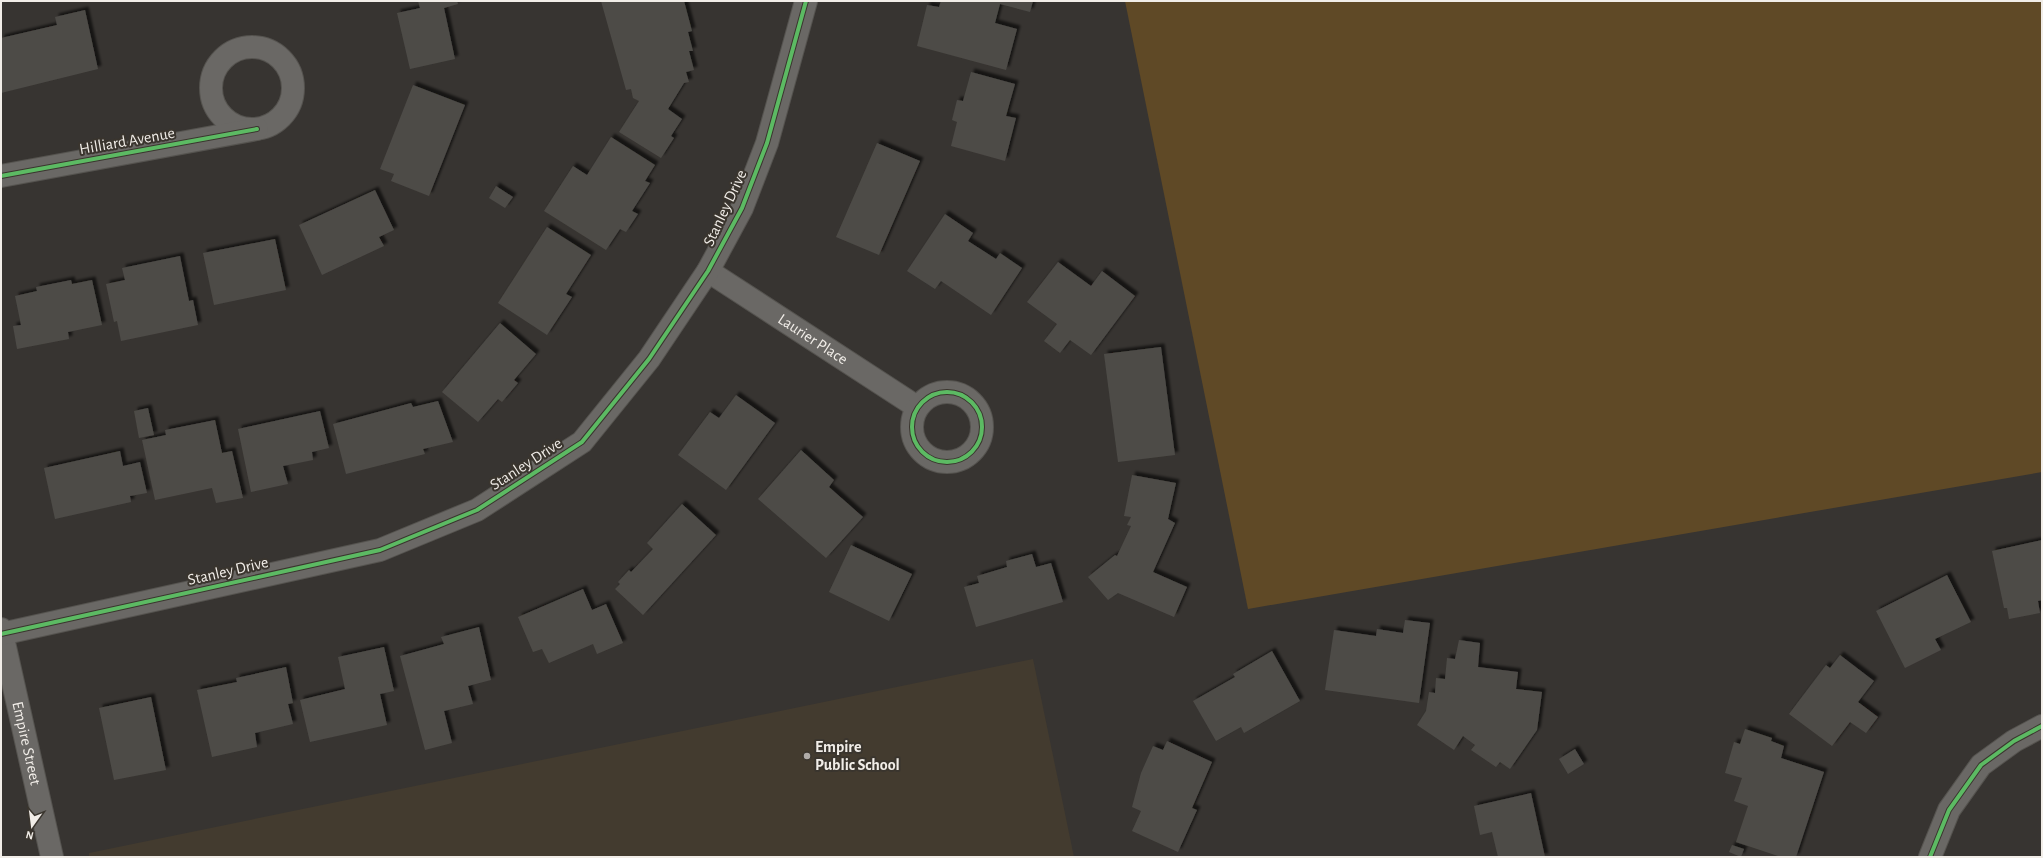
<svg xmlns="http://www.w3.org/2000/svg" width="2043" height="858" viewBox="0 0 2043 858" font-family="'Alegreya Sans',sans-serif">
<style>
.built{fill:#433b2f}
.green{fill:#5f4926}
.building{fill:#4d4b47;filter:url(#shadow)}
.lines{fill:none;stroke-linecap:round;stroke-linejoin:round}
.street-casing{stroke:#55534f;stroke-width:24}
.street{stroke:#6a6865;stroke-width:22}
.cycleway-casing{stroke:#3a352e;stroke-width:6}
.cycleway{stroke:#5cba63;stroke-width:4}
.poi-dot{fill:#b0aca8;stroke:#3a352e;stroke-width:1.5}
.labels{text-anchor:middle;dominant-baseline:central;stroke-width:4;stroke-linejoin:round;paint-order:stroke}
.street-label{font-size:16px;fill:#f1ede8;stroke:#3a352e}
.poi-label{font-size:16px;font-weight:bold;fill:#f1ede8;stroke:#3a352e;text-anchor:start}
</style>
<defs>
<filter id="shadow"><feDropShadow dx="3.5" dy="-3.5" stdDeviation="1" flood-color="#0009"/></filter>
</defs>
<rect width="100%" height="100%" fill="#373431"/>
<!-- built -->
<polygon class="built" points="1033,659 1074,857 89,857 89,853"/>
<!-- green -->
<polygon class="green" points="1125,1 2042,1 2042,472 1248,609"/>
<!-- building -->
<g class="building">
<polygon points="418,1 457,1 458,4 444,8 455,59 410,69 397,13 420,8"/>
<polygon points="601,1 684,1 692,31 688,32 693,51 689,51 694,70 686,72 689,82 684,83 668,109 682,119 671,136 674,138 661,158 619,132 639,101 633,98 631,89 626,90"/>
<polygon points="941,1 1033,1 1030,12 1000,4 995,23 1017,29 1006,70 917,46 927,5 939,7"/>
<polygon points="85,10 98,69 1,93 1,38 57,25 55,17"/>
<polygon points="971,72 1015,84 1006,116 1016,118 1005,161 951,146 957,122 952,120 957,100 963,101"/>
<polygon points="413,85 465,105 429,196 391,181 394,174 380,169"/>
<polygon points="611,137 655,165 645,181 650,183 632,211 638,214 626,232 620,229 606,250 544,211 573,166 587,175"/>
<polygon points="877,143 920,161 879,255 836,237"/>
<polygon points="496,186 513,197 505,208 489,198"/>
<polygon points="375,190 394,230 379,237 384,246 322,275 299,225"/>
<polygon points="945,214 973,233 968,241 996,259 1000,253 1022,268 991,315 941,281 935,289 907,271"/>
<polygon points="547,227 591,255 566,294 572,297 547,335 498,303"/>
<polygon points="275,239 286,290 214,305 203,253"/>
<polygon points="180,256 189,301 193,300 198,325 121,341 117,321 114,322 106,284 125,280 122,268"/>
<polygon points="1058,262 1091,286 1102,271 1135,296 1091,355 1070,340 1060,353 1044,341 1057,324 1027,302"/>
<polygon points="71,280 72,284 92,280 102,325 68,332 69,339 17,349 13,326 21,325 15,296 37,291 36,287"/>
<polygon points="500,323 536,354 514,380 518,383 502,402 498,399 478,422 442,392"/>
<polygon points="1161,347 1175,455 1118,462 1104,354"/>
<polygon points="736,395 775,423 726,490 678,455 710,412 719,418"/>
<polygon points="438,401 453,442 423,449 425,454 346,474 333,424 411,403 413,407"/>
<polygon points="148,408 154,435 139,438 134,411"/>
<polygon points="320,411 329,448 312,452 313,460 283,466 288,484 251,492 238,429"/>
<polygon points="215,420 222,453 232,451 243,498 216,503 212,488 155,500 142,440 166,435 165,430"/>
<polygon points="801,450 834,480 829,487 863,517 826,558 758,499"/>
<polygon points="120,451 123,466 140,462 147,493 130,496 131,502 55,519 44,468"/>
<polygon points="1132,475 1176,483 1168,519 1175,523 1153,572 1187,587 1174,617 1118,593 1108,600 1088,577 1115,555 1117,556 1131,526 1127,525 1131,517 1124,516"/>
<polygon points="682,504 716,535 643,615 615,589 620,584 618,582 629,570 631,572 653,549 647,543"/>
<polygon points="2042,540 2042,600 2038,601 2040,613 2009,619 2007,608 2004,608 1992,551"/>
<polygon points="851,545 912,574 889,621 829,592"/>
<polygon points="1032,554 1036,567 1051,563 1063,602 976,627 964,587 979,583 977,576 1007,567 1006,561"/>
<polygon points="1947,575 1971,622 1935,639 1941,650 1905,668 1876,611"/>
<polygon points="583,589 592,610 606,604 623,643 597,654 593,644 549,663 542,649 533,652 518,617"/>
<polygon points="1405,620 1430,623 1419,703 1325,690 1334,630 1376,636 1377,629 1403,633"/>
<polygon points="479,627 491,680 468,686 473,704 444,711 452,743 425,750 400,656 444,644 441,637"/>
<polygon points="1459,640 1480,643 1478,667 1518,672 1516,689 1542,692 1537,730 1510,769 1500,762 1496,767 1471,750 1475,745 1463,736 1454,750 1417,725 1426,711 1429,692 1435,693 1436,678 1445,679 1447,658 1455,659"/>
<polygon points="384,647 394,691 380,694 387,725 310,742 300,700 345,689 338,657"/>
<polygon points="1272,651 1300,701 1244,733 1241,727 1216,741 1193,701 1235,677 1233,674"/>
<polygon points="1840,655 1874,681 1858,702 1878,717 1866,733 1850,722 1832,746 1789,714 1826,665 1830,668"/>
<polygon points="286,667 293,703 288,704 293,724 255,733 257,747 212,757 197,690 237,682 236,678"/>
<polygon points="151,697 166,770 114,780 99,708"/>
<polygon points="1745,729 1772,738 1771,741 1784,746 1781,758 1824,772 1796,857 1781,857 1736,842 1748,806 1734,801 1742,778 1725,773 1734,742 1740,744"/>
<polygon points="1167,741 1212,762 1192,808 1197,810 1178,852 1132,831 1141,811 1132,807 1141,773 1153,746 1163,750"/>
<polygon points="1575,749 1584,764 1568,774 1559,759"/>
<polygon points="1531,793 1545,857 1498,857 1492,832 1480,835 1474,806"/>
<polygon points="1732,845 1744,849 1741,857 1729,852"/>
</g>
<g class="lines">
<!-- street casing -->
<g class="street-casing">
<g id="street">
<circle cx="252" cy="88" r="41"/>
<polyline points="1,176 257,129"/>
<path id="s1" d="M708,271l209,136"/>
<circle cx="947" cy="427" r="35"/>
<path id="s2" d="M1,629l51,228"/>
<polyline points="1,634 380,550 477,510 582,442 649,359 708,271 742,208 767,143 806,1"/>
<polyline points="1930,857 1949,810 1981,765 2014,741 2042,726"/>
</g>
</g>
<!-- street -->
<use href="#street" class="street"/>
<!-- cycleway casing -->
<g class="cycleway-casing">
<g id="cycleway">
<polyline points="1,176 257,129"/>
<circle cx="947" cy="427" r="35"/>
<polyline points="1,634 380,550 477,510 582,442 649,359 708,271 742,208 767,143 806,1"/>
<polyline points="1930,857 1949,810 1981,765 2014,741 2042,726"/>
</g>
</g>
<!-- cycleway -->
<use href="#cycleway" class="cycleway"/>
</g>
<!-- markers -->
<circle class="poi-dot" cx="807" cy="756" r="4"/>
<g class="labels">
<!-- street labels -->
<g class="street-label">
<text transform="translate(127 141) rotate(-10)">Hilliard Avenue</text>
<text transform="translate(725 208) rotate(-65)">Stanley Drive</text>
<text stroke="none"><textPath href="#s1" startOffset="125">Laurier Place</textPath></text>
<text transform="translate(526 464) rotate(-33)">Stanley Drive</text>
<text transform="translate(228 571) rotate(-13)">Stanley Drive</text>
<text stroke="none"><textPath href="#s2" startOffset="117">Empire Street</textPath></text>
</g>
<!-- poi labels -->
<g class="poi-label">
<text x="815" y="747">Empire<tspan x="815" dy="18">Public School</tspan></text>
</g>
</g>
<!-- border -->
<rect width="2043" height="858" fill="none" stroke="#f1ede8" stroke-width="4"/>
<!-- north arrow -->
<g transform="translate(32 826) rotate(194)" stroke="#3a352e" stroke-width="3" paint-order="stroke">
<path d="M0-3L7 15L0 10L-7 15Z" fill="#f1ede8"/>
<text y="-6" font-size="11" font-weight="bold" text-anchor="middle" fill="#f1ede8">N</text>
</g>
</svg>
